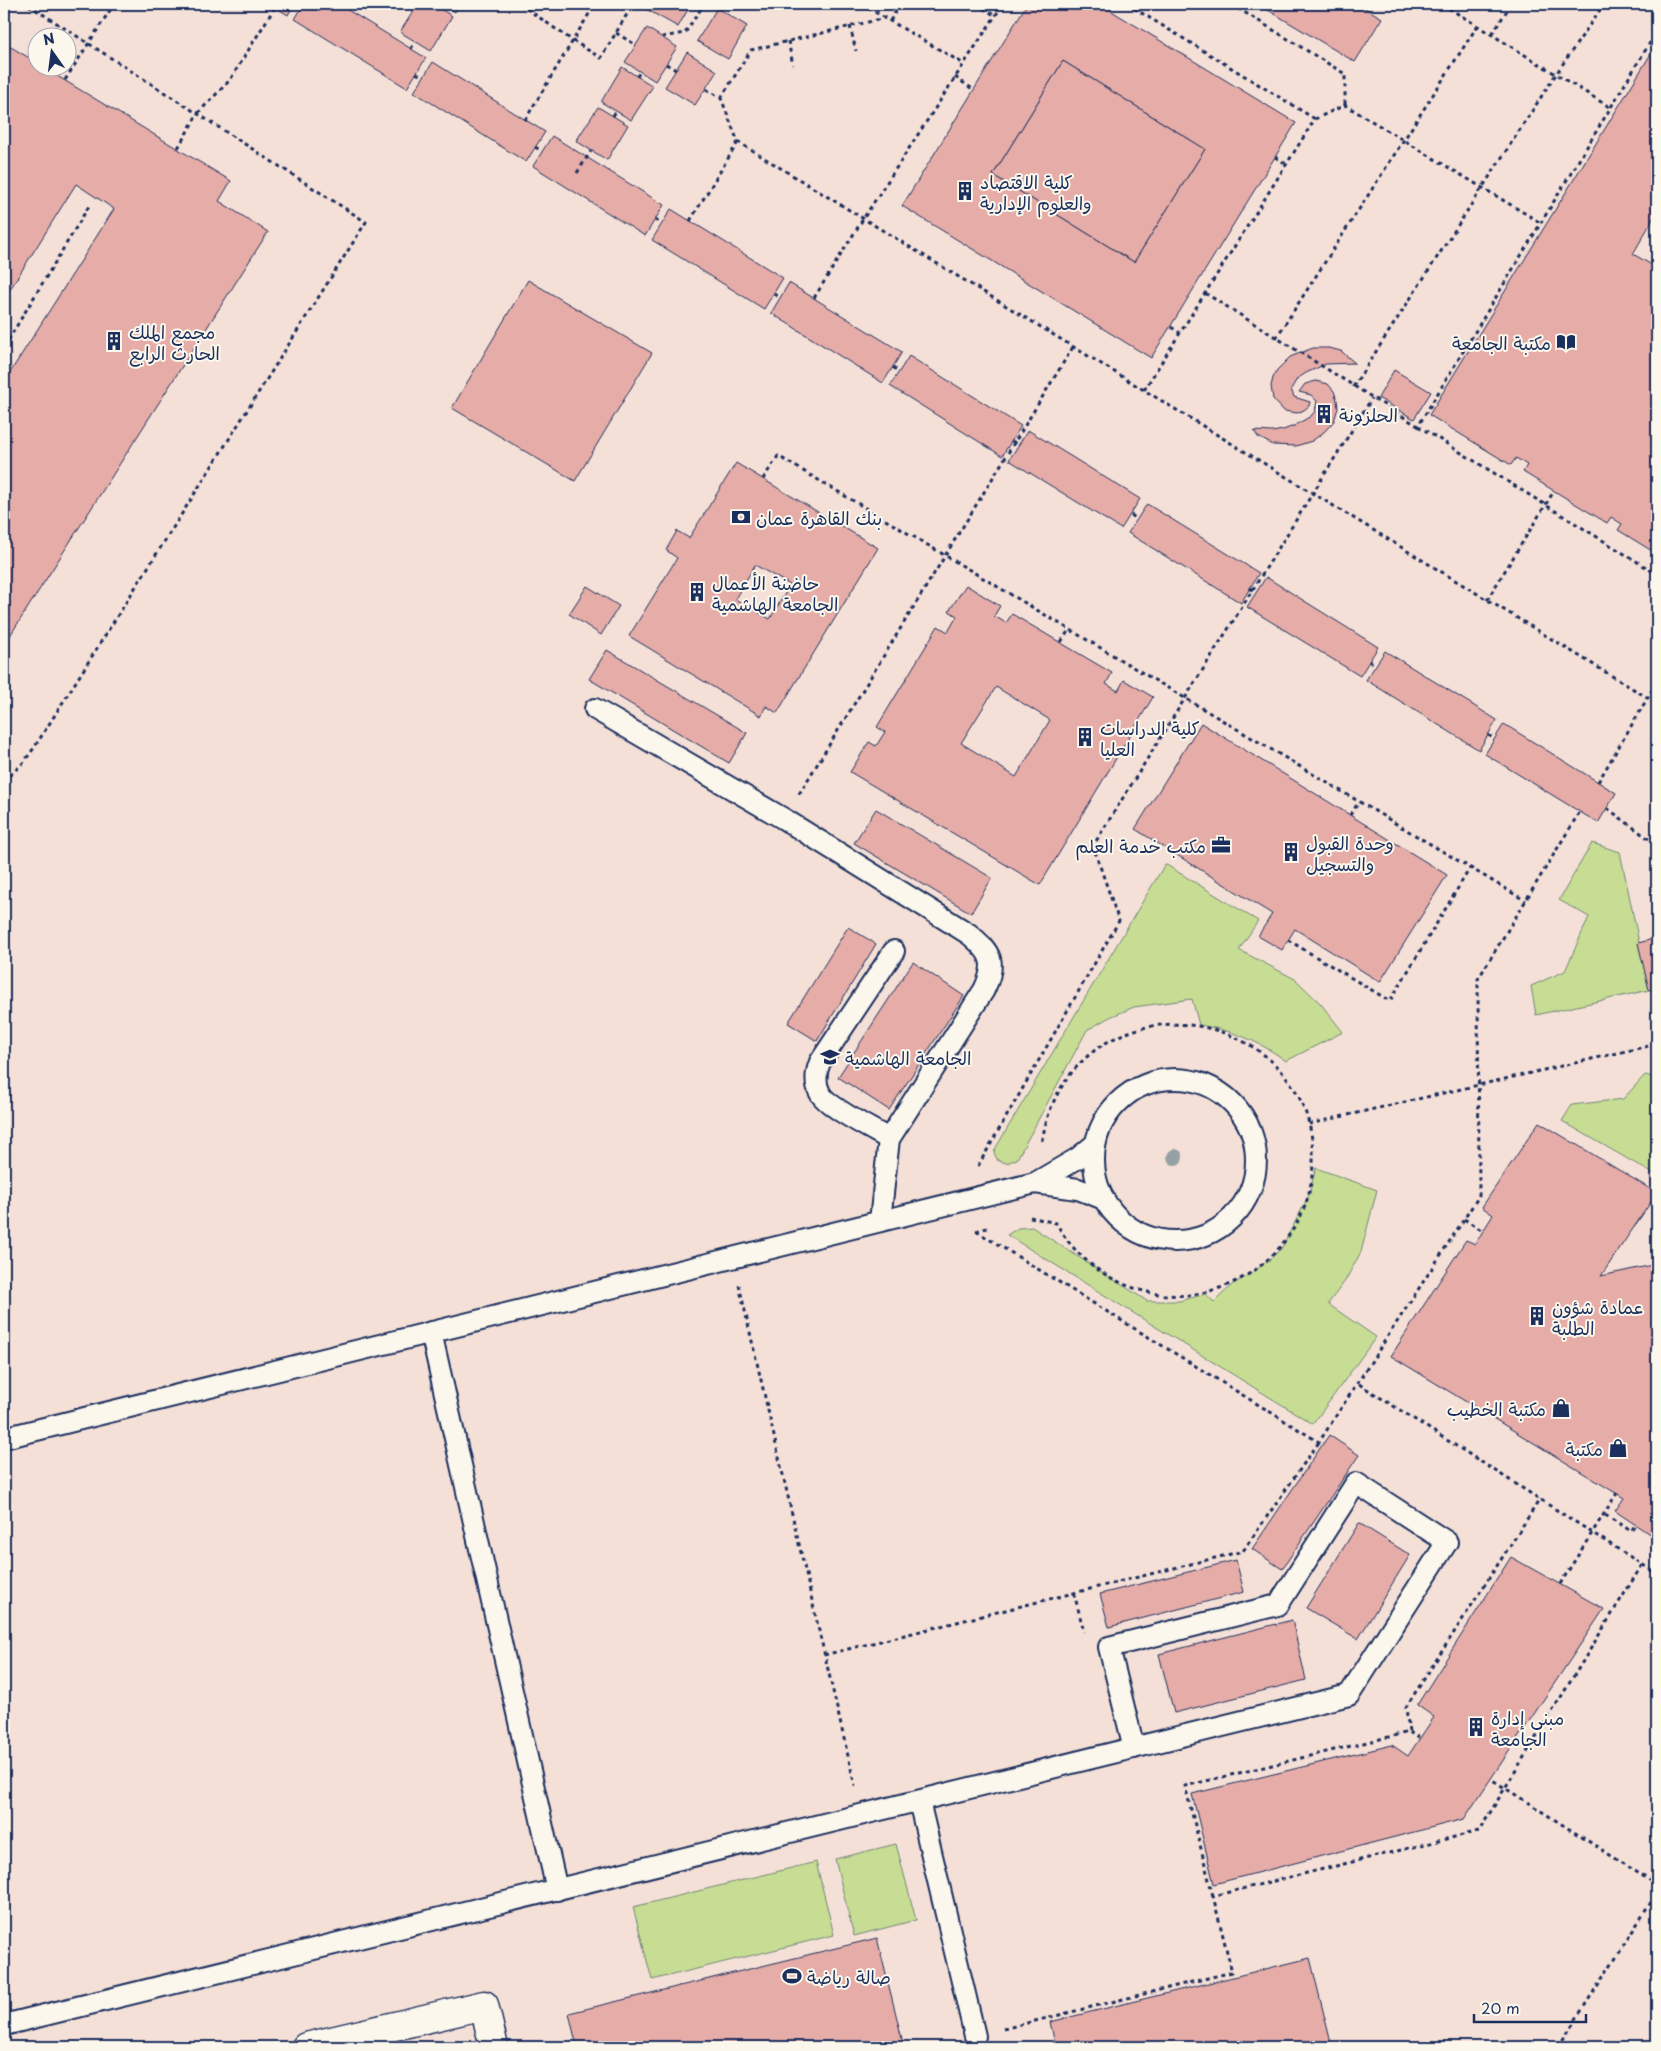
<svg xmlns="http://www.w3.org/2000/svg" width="1661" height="2051" viewBox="0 0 1661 2051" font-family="'Playpen Sans','Playpen Sans Arabic',sans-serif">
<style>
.built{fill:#f5e0d7;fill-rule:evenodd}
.green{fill:#c7dd93;stroke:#718678}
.building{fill:#e6aca7;stroke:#1b2f5e;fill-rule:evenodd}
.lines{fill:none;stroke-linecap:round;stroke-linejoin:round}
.lane-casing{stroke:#1b2f5e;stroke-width:24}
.street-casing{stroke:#1b2f5e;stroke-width:31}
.path{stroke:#1b2f5e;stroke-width:3;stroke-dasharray:4 4;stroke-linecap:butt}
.lane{stroke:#fbf7ec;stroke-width:20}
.street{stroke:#fbf7ec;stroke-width:28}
.tree{fill:#97a1a5}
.labels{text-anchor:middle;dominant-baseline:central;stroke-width:4;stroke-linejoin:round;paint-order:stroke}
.poi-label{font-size:18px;fill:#1b2f5e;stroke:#fbf7ec;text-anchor:start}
</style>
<rect width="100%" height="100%" fill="#fbf7ec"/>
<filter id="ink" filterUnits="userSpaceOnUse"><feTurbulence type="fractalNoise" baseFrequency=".02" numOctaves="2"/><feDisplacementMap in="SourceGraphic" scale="10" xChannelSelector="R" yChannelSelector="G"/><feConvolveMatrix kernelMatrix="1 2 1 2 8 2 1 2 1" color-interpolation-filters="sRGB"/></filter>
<g filter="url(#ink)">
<!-- built -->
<path class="built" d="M4,4h1653v2043h-1653zM38,38h30v30h-30z"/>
<!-- green -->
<g class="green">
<polygon points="1592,843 1620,852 1649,990 1536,1015 1531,986 1565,971 1589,917 1559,900"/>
<path d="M1165,864l93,57 -19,29 56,29 26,25 22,28 -57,29c-29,-21 -52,-30 -87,-36l-7,-26 -58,8 -24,10 -23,13 -70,129 -10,4 -9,-2 -4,-8 1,-4z"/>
<polygon points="1645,1075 1657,1078 1657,1176 1562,1121 1572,1105 1623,1099"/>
<polygon points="1316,1168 1377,1190 1361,1252 1345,1281 1328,1304 1376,1337 1313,1424 1007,1235 1018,1228 1032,1227 1147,1301 1179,1301 1206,1294 1214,1302 1233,1284 1255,1271 1281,1249 1308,1197"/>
<polygon points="896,1844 916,1920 854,1936 835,1859"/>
<polygon points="816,1862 834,1935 652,1980 633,1907"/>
</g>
<!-- building -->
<g class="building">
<polygon points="270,4 294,4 288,15"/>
<polygon points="304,4 338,4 426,58 407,88 295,19"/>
<polygon points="418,4 432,4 452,16 431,51 400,32"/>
<polygon points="442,4 460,4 455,12"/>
<polygon points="650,4 691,4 678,27 646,9"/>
<path d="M1027,4h73l196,119 -145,235 -249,-152zM1063,61l142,88 -71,113 -141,-87z"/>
<polygon points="1258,4 1358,4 1382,18 1355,62"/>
<polygon points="717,8 747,26 728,59 697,41"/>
<polygon points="647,28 677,47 655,81 625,62"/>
<polygon points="4,43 38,63 38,68 44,68 231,181 219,201 268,232 4,645 4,382 114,209 76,184 4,299"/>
<polygon points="1657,44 1657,212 1633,254 1657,268 1657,554 1618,530 1622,524 1611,517 1607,523 1523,472 1527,465 1516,458 1511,465 1429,415"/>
<polygon points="687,52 717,71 695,105 665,87"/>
<polygon points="1063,61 1205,149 1134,262 993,175"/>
<polygon points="433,62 545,132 526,162 414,92"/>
<polygon points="622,67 653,86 631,120 601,102"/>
<polygon points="598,107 628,125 607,160 576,141"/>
<polygon points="552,136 664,205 645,236 533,166"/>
<polygon points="671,209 783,278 764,309 652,240"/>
<polygon points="528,280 652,353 575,481 452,408"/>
<polygon points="789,283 902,352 883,383 771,313"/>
<polygon points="1313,348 1329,348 1341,351 1355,363 1326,364 1306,373 1297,379 1291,389 1294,397 1310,402 1309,406 1304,410 1297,413 1284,411 1273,399 1271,386 1273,378 1277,370 1290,357"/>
<polygon points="909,356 1021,426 1002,456 890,386"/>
<polygon points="1394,370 1431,392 1414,419 1378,398"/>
<polygon points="1316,381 1328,384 1334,391 1337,400 1338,408 1334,421 1324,432 1312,441 1296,446 1273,445 1258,437 1254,431 1272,432 1283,430 1294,426 1311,416 1315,411 1317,401 1311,395 1299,392 1305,384"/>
<polygon points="1028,430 1140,499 1121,529 1009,460"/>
<path d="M736,463l142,85 -101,165 -11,-7 -5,10 -132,-80 48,-78 -11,-8 11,-19 12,7zM755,565l35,20 -20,34 -35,-20z"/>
<polygon points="1147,504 1259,573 1241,603 1128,533"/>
<polygon points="1266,577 1378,647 1360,676 1247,607"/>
<path d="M966,585l34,21 -6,10 12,7 6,-9 100,59 -6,11 12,7 6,-11 29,17 -113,188 -190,-113 19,-30 7,4 9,-14 -8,-5 61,-101 10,6 9,-16 -8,-5zM996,687l54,33 -34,57 -55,-34z"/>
<polygon points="587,586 619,606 601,635 569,614"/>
<polygon points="607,650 747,733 729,763 589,679"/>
<polygon points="1385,651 1497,720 1479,750 1366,680"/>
<polygon points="1201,723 1447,875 1380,982 1295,929 1282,950 1258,936 1272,914 1135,829"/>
<polygon points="1504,724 1616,793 1598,823 1485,754"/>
<polygon points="876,809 992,878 971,913 854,843"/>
<polygon points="848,927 876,944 817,1041 788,1023"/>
<polygon points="1657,938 1657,988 1649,990 1638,943"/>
<polygon points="913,962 964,996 889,1110 838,1077"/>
<polygon points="1539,1122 1657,1193 1601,1276 1657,1264 1657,1539 1615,1511 1624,1498 1391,1356 1466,1240 1475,1244 1483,1231 1493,1215 1482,1207"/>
<polygon points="1329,1435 1359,1455 1282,1569 1252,1549"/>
<polygon points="1359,1523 1410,1555 1358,1639 1306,1608"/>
<polygon points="1511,1557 1604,1609 1464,1819 1214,1884 1192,1794 1392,1745 1408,1756 1434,1717 1417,1705"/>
<polygon points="1236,1560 1244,1592 1109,1627 1100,1594"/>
<polygon points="1292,1620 1306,1680 1174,1713 1159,1654"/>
<polygon points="877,1938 904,2047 577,2047 569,2013"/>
<polygon points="1310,1958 1332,2047 1056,2047 1050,2022"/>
</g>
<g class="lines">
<!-- lane casing -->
<g class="lane-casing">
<g id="lane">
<path d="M595,709l189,110 185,115c23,19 28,29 15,56l-95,149 -9,82"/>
<circle cx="1175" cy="1160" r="81"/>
<path d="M889,1139c-15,-9 -62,-32 -69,-46 -6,-11 -4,-21 0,-31l74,-111"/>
<polyline points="1035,1183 1078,1189 1104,1199"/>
<polyline points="431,1332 557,1890"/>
<polyline points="4,1438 1035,1183 1078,1158 1095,1144"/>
<polyline points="919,1801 975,2036"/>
<polyline points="4,2025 1349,1695 1447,1542 1356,1483 1278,1605 1109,1647 1134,1748"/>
</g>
</g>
<!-- street casing -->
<g class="street-casing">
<polyline id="street" points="306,2047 484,2005 494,2047"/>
</g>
<!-- path -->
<g class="path">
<polyline points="520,4 573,41 601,58 633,4"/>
<polyline points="861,4 964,64"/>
<polyline points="976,4 996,16"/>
<polyline points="1127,4 1315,119"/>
<polyline points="1231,4 1345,74 1345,105"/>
<polyline points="1442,4 1611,108"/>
<polyline points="437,7 439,4"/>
<polyline points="890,21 900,4"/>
<polyline points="850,26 856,51"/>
<polyline points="616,33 636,45"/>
<polyline points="1492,34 1511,4"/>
<polyline points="662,37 685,33 704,4"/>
<polyline points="788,41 793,65"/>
<polyline points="411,49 415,41"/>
<polyline points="666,64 676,70"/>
<polyline points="416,73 423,77"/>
<polyline points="637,77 640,71"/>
<polyline points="955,77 974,90"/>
<polyline points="65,80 114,4"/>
<polyline points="706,89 721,98 738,142 1648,698"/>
<polyline points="721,98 751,50 885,18"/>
<polyline points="613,116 616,111"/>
<polyline points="525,120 595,4"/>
<polyline points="535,147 542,151"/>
<polyline points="178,148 198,113 230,80 275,7"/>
<polyline points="1275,157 1288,165"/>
<polyline points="577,173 591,151"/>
<polyline points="655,220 662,224"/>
<polyline points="690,221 738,142"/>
<polyline points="1205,293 1418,426 1657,31"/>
<polyline points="774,294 780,298"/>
<polyline points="814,298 863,219 1003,4"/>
<polyline points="1171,327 1180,333"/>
<polyline points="1276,338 1478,25"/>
<polyline points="4,347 89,206"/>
<polyline points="893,367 899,372"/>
<polyline points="1353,387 1556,74 1604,4"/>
<polyline points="1144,390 1315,119 1345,105 1541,223"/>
<polyline points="1418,426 1657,574"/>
<polyline points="1012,441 1018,445"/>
<polyline points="763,479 778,456 1526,901"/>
<polyline points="1131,515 1137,519"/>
<polyline points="1250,588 1256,592"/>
<polyline points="1487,600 1554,491"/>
<polyline points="1061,642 1069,630"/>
<polyline points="1369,661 1375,665"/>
<polyline points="1488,735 1495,739"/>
<polyline points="4,781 23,763 34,748 366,222 27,4"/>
<polyline points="1598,782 1657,682"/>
<polyline points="799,794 1073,347"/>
<polyline points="1607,808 1657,845"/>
<polyline points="1350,815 1359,802"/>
<polyline points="1288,940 1390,1001 1470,868"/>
<polyline points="1309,1124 1657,1044"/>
<polyline points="978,1166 1119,921 1093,846 1372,398"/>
<path d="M1030,1217l26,6c5,8 10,16 16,23 28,33 73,53 117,49 41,-5 77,-26 100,-60 16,-21 23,-46 24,-72 5,-141 -187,-192 -255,-70 -9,16 -13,33 -17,51"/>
<polyline points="1464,1219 1483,1231"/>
<polyline points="976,1231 987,1228"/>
<polyline points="976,1231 1319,1442 1479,1196 1478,979 1579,813"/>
<polyline points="739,1285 855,1786"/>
<polyline points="1359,1384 1657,1574"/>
<polyline points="1605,1515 1631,1531 1636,1524"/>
<polyline points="1642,1565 1505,1788 1657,1885"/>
<polyline points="1560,1584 1617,1493"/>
<polyline points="1074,1593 1084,1632"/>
<polyline points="824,1655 1243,1551 1319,1442"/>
<polyline points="1409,1732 1406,1707 1540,1499"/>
<polyline points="1213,1896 1185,1786 1409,1732 1419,1738"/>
<polyline points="1003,2029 1232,1972 1213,1896 1479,1831 1505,1788 1491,1779"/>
<polyline points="1549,2047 1560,2044 1657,1893"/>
</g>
<!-- lane -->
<use href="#lane" class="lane"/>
<!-- street -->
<use href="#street" class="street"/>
</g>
<!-- trees -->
<circle class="tree" cx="1175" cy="1157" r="8"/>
</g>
<!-- icons -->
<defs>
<g id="building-bare" transform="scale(1.5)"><path d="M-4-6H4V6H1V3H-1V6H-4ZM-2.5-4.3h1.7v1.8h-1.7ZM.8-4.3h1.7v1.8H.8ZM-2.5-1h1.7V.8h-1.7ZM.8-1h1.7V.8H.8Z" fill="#1b2f5e" stroke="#fbf7ec" stroke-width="2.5" paint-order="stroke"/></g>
<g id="library-bare" transform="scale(1.5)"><path d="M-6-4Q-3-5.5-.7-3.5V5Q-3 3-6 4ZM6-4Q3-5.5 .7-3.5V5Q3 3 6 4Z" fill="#1b2f5e" stroke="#fbf7ec" stroke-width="2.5" paint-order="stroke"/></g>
<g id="bank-bare" transform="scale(1.5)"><path d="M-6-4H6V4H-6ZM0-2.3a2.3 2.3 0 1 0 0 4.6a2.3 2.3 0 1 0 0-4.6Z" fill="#1b2f5e" stroke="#fbf7ec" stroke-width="2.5" paint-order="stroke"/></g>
<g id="office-bare" transform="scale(1.5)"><path d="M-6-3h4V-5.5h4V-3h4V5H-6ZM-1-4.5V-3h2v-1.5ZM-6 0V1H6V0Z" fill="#1b2f5e" stroke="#fbf7ec" stroke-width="2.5" paint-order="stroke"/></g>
<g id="university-bare" transform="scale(1.5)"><path d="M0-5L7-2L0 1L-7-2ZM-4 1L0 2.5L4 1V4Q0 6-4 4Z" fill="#1b2f5e" stroke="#fbf7ec" stroke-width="2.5" paint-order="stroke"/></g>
<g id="shop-bare" transform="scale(1.5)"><path d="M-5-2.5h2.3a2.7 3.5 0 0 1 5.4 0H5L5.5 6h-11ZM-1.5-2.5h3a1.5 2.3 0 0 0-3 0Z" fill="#1b2f5e" stroke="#fbf7ec" stroke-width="2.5" paint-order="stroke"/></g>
<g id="stadium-bare" transform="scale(1.5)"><path d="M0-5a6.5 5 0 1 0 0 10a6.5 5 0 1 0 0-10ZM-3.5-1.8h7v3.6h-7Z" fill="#1b2f5e" stroke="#fbf7ec" stroke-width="2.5" paint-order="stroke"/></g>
</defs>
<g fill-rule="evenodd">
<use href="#building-bare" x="965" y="191"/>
<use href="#building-bare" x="114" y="341"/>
<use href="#library-bare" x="1566" y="342"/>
<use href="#building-bare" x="1324" y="414"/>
<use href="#bank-bare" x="741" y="517"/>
<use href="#building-bare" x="697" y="592"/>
<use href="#building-bare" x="1085" y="737"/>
<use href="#office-bare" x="1221" y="845"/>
<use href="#building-bare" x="1291" y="852"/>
<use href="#university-bare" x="830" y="1057"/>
<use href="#building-bare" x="1537" y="1316"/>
<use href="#shop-bare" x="1561" y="1408"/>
<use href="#shop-bare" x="1618" y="1448"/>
<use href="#building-bare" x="1476" y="1727"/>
<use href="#stadium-bare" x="792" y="1976"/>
</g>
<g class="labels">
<!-- poi labels -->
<g class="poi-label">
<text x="980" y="181">كلية الاقتصاد<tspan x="980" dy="21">والعلوم الإدارية</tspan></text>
<text x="129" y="331">مجمع الملك<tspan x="129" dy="21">الحارث الرابع</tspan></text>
<text x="1551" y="342" text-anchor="end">مكتبة الجامعة</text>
<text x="1339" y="414">الحلزونة</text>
<text x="756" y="517">بنك القاهرة عمان</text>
<text x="712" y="582">حاضنة الأعمال<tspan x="712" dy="21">الجامعة الهاشمية</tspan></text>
<text x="1100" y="727">كلية الدراسات<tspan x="1100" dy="21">العليا</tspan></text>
<text x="1306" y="842">وحدة القبول<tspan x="1306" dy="21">والتسجيل</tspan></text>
<text x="1206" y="845" text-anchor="end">مكتب خدمة العلم</text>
<text x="845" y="1057">الجامعة الهاشمية</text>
<text x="1552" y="1306">عمادة شؤون<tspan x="1552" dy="21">الطلبة</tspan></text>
<text x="1546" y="1408" text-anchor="end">مكتبة الخطيب</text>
<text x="1603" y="1448" text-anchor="end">مكتبة</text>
<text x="1491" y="1717">مبنى إدارة<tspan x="1491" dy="21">الجامعة</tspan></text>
<text x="807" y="1976">صالة رياضة</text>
</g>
</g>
<!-- margin -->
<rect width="1661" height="2051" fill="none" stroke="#fbf7ec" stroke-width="20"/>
<rect x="10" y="10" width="1641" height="2031" fill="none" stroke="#1b2f5e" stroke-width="2" filter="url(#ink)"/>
<!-- north arrow -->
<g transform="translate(52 52) rotate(346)"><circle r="24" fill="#fbf7ec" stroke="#a1a7b3"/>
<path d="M0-4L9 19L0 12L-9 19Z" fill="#1b2f5e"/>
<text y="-8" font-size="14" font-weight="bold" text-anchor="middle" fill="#1b2f5e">N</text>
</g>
<!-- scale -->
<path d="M1474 2014v8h112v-8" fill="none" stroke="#1b2f5e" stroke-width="2.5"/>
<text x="1481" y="2014" font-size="15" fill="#1b2f5e" stroke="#fbf7ec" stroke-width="4" paint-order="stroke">20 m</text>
</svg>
